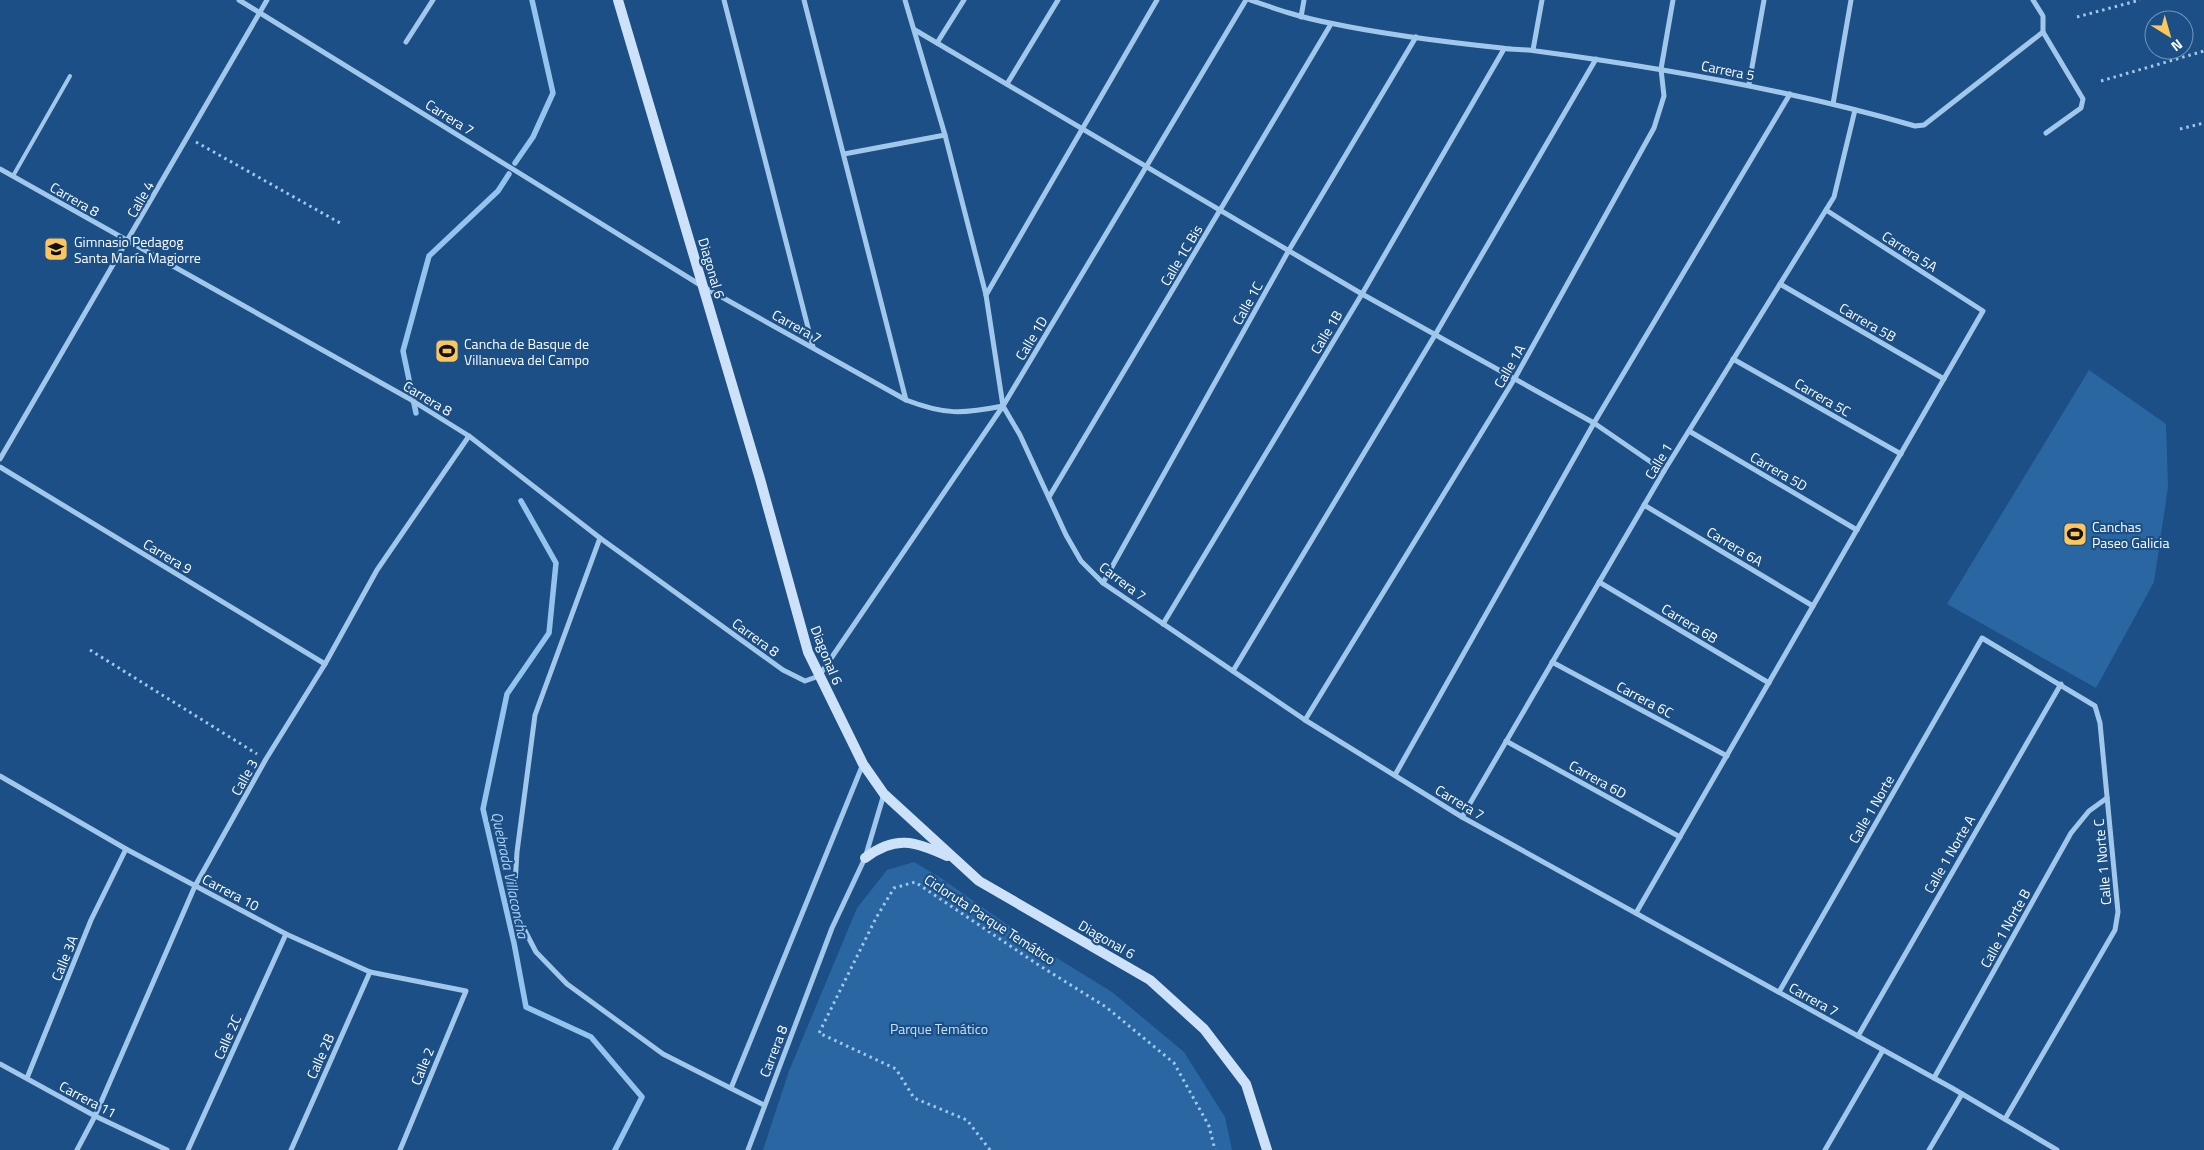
<svg xmlns="http://www.w3.org/2000/svg" width="2204" height="1150" viewBox="0 0 2204 1150" font-family="'Titillium Web',sans-serif">
<style>
.green{fill:#2a67a2}
.lines{fill:none;stroke-linecap:round;stroke-linejoin:round}
.stream{stroke:#94c3ee;stroke-width:5.5}
.path{stroke:#a1c7eb;stroke-width:3;stroke-dasharray:2.5 4;stroke-linecap:butt}
.lane{stroke:#a1c7eb;stroke-width:4}
.street{stroke:#a1c7eb;stroke-width:5}
.secondary{stroke:#cde2f8;stroke-width:10}
.labels{text-anchor:middle;dominant-baseline:central;stroke-width:4.5;stroke-linejoin:round;paint-order:stroke}
.street-label{font-size:14px;fill:#fff;stroke:#1b4f85}
.poi-label{font-size:14px;fill:#fff;stroke:#1b4f85;text-anchor:start}
.park-label{font-size:14px;fill:#c6e0f8;stroke:#1b4f85}
.water-label{font-size:15px;font-style:italic;fill:#add1f3;stroke:#1b4f85}
</style>
<rect width="100%" height="100%" fill="#1b4f85"/>
<!-- green -->
<g class="green">
<polygon points="2089,370 2166,424 2168,487 2154,582 2096,688 1947,604"/>
<polygon points="914,862 941,878 1039,947 1112,992 1184,1052 1225,1117 1232,1150 763,1150 789,1071 857,908 887,870"/>
</g>
<g class="lines">
<!-- stream -->
<g class="stream">
<polyline points="515,163 533,137 553,93 532,0"/>
<polyline points="416,413 403,351 429,256 498,191 509,174"/>
<polyline points="521,501 556,563 549,633 507,694 483,809 514,943 526,1007 591,1037 642,1097 615,1150"/>
</g>
<!-- path -->
<g class="path">
<polyline points="2077,17 2140,0"/>
<polyline points="2101,81 2204,51"/>
<polyline points="2180,129 2204,123"/>
<polyline points="196,142 340,223"/>
<polyline points="90,650 257,754"/>
<polyline points="990,1150 967,1120 914,1098 896,1069 819,1033 876,918 894,888 915,882 1037,964 1106,1007 1174,1063 1209,1126 1215,1150"/>
</g>
<!-- lane -->
<polyline class="lane" points="13,176 70,76"/>
<!-- street -->
<g class="street">
<path d="M239,0l463,286 204,114c39,15 56,14 97,6"/>
<polyline points="724,0 813,347"/>
<polyline points="804,0 906,400"/>
<polyline points="905,0 945,135 986,295 1003,406 1020,435 1066,535 1081,561 1103,583 1305,720 1462,817 1952,1088 2057,1150"/>
<path d="M1250,0c26,9 52,18 80,23 56,12 115,19 172,25 11,2 23,1 34,3 128,17 255,39 379,75l9,-1 119,-93 40,67 -2,9 -35,25"/>
<polyline points="2033,0 2043,16 2043,32"/>
<polyline points="1301,17 1304,0"/>
<polyline points="915,30 1362,294 1594,423 1664,471"/>
<polyline points="406,42 433,0"/>
<polyline points="937,43 964,0"/>
<polyline points="1533,50 1542,0"/>
<polyline points="1007,84 1058,0"/>
<polyline points="1749,84 1764,0"/>
<polyline points="1833,104 1851,0"/>
<polyline points="844,154 945,135"/>
<polyline points="0,169 408,398 469,436 600,538 783,670 805,681 819,676 1003,406 1246,0"/>
<polyline points="1780,284 1944,379"/>
<polyline points="986,295 1157,0"/>
<polyline points="1733,359 1901,454"/>
<polyline points="1689,431 1857,530"/>
<polyline points="0,459 267,0"/>
<polyline points="0,467 325,664"/>
<polyline points="1049,497 1331,24"/>
<polyline points="1644,505 1813,606"/>
<polyline points="600,538 535,715 517,852 514,900 521,923 536,952 567,984 663,1054 764,1105"/>
<polyline points="1599,582 1769,683"/>
<polyline points="1103,583 1289,250 1416,37"/>
<polyline points="1163,624 1362,294 1504,49"/>
<polyline points="1552,662 1727,756"/>
<polyline points="1233,671 1435,335 1596,59"/>
<polyline points="1305,720 1515,378 1654,128 1664,96 1661,69 1673,0"/>
<polyline points="1506,741 1680,837"/>
<polyline points="1395,775 1594,423 1790,94"/>
<polyline points="0,776 126,849 286,934 370,972 466,991 400,1150"/>
<polyline points="1462,817 1664,471 1834,197 1855,110"/>
<polyline points="1636,913 1983,311 1826,210"/>
<polyline points="1779,992 1982,638 2095,706 2100,723 2118,912 2115,930 2005,1119"/>
<polyline points="1858,1036 2061,684"/>
<polyline points="0,1064 95,1116 167,1150"/>
<polyline points="27,1078 91,920 126,849"/>
<polyline points="1934,1078 2071,833 2089,811 2107,798"/>
<polyline points="731,1088 863,764"/>
<polyline points="77,1150 95,1116 195,886 266,759 325,664 377,570 469,436"/>
<polyline points="188,1150 286,934"/>
<polyline points="291,1150 370,972"/>
<polyline points="748,1150 832,928 865,858 884,794"/>
<polyline points="1825,1150 1883,1050"/>
<polyline points="1929,1150 1962,1094"/>
</g>
<!-- secondary -->
<g class="secondary">
<polyline points="618,0 760,479 808,652 863,764 884,794 979,881 1150,980 1204,1029 1246,1084 1267,1150"/>
<path d="M865,858c30,-23 50,-17 82,-2"/>
</g>
</g>
<!-- icons -->
<defs>
<g id="school-square" transform="scale(1.25)"><rect x="-9" y="-9" width="18" height="18" rx="4" fill="#fdc65d" stroke="#1b4f85"/><path d="M0-5L7-2L0 1L-7-2ZM-4 1L0 2.5L4 1V4Q0 6-4 4Z" fill="#111"/></g>
<g id="stadium-square" transform="scale(1.25)"><rect x="-9" y="-9" width="18" height="18" rx="4" fill="#fdc65d" stroke="#1b4f85"/><path d="M0-5a6.5 5 0 1 0 0 10a6.5 5 0 1 0 0-10ZM-3.5-1.8h7v3.6h-7Z" fill="#111"/></g>
</defs>
<g fill-rule="evenodd">
<use href="#school-square" x="56" y="249"/>
<use href="#stadium-square" x="447" y="351"/>
<use href="#stadium-square" x="2075" y="534"/>
</g>
<g class="labels">
<!-- street labels -->
<g class="street-label">
<text transform="translate(1728 70) rotate(11)">Carrera 5</text>
<text transform="translate(450 117) rotate(32)">Carrera 7</text>
<text transform="translate(75 199) rotate(30)">Carrera 8</text>
<text transform="translate(140 199) rotate(-60)">Calle 4</text>
<text transform="translate(1910 251) rotate(33)">Carrera 5A</text>
<text transform="translate(1181 255) rotate(-59)">Calle 1C Bis</text>
<text transform="translate(712 268) rotate(74)">Diagonal 6</text>
<text transform="translate(1247 303) rotate(-61)">Calle 1C</text>
<text transform="translate(1868 322) rotate(30)">Carrera 5B</text>
<text transform="translate(797 326) rotate(29)">Carrera 7</text>
<text transform="translate(1326 332) rotate(-59)">Calle 1B</text>
<text transform="translate(1031 338) rotate(-59)">Calle 1D</text>
<text transform="translate(1509 366) rotate(-60)">Calle 1A</text>
<text transform="translate(1823 397) rotate(30)">Carrera 5C</text>
<text transform="translate(428 398) rotate(31)">Carrera 8</text>
<text transform="translate(1658 461) rotate(-59)">Calle 1</text>
<text transform="translate(1779 471) rotate(30)">Carrera 5D</text>
<text transform="translate(1735 546) rotate(31)">Carrera 6A</text>
<text transform="translate(168 556) rotate(31)">Carrera 9</text>
<text transform="translate(1123 581) rotate(37)">Carrera 7</text>
<text transform="translate(1690 623) rotate(31)">Carrera 6B</text>
<text transform="translate(756 637) rotate(36)">Carrera 8</text>
<text transform="translate(827 655) rotate(68)">Diagonal 6</text>
<text transform="translate(1645 699) rotate(28)">Carrera 6C</text>
<text transform="translate(244 777) rotate(-61)">Calle 3</text>
<text transform="translate(1598 779) rotate(29)">Carrera 6D</text>
<text transform="translate(1460 802) rotate(31)">Carrera 7</text>
<text transform="translate(1871 809) rotate(-60)">Calle 1 Norte</text>
<text transform="translate(1949 854) rotate(-60)">Calle 1 Norte A</text>
<text transform="translate(2102 862) rotate(-95)">Calle 1 Norte C</text>
<text transform="translate(231 892) rotate(28)">Carrera 10</text>
<text transform="translate(990 919) rotate(33)">Cicloruta Parque Temático</text>
<text transform="translate(2005 928) rotate(-61)">Calle 1 Norte B</text>
<text transform="translate(1107 939) rotate(30)">Diagonal 6</text>
<text transform="translate(64 958) rotate(-68)">Calle 3A</text>
<text transform="translate(1814 999) rotate(29)">Carrera 7</text>
<text transform="translate(227 1037) rotate(-66)">Calle 2C</text>
<text transform="translate(773 1051) rotate(-69)">Carrera 8</text>
<text transform="translate(320 1056) rotate(-66)">Calle 2B</text>
<text transform="translate(422 1066) rotate(-68)">Calle 2</text>
<text transform="translate(88 1099) rotate(28)">Carrera 11</text>
</g>
<!-- poi labels -->
<g class="poi-label">
<text x="74" y="241">Gimnasio Pedagog<tspan x="74" dy="16">Santa María Magiorre</tspan></text>
<text x="464" y="343">Cancha de Basque de<tspan x="464" dy="16">Villanueva del Campo</tspan></text>
<text x="2092" y="526">Canchas<tspan x="2092" dy="16">Paseo Galicia</tspan></text>
</g>
<!-- park labels -->
<g class="park-label">
<text x="939" y="1028">Parque Temático</text>
</g>
<!-- water labels -->
<g class="water-label">
<text transform="translate(510 875) rotate(78)">Quebrada Villaconcha</text>
</g>
</g>
<!-- north arrow -->
<g transform="translate(2169 35) rotate(143)"><circle r="24" fill="#1b4f85" stroke="#7695b6"/>
<path d="M0-4L9 19L0 12L-9 19Z" fill="#fdc65d"/>
<text y="-8" font-size="14" font-weight="bold" text-anchor="middle" fill="#ffffff">N</text>
</g>
</svg>
